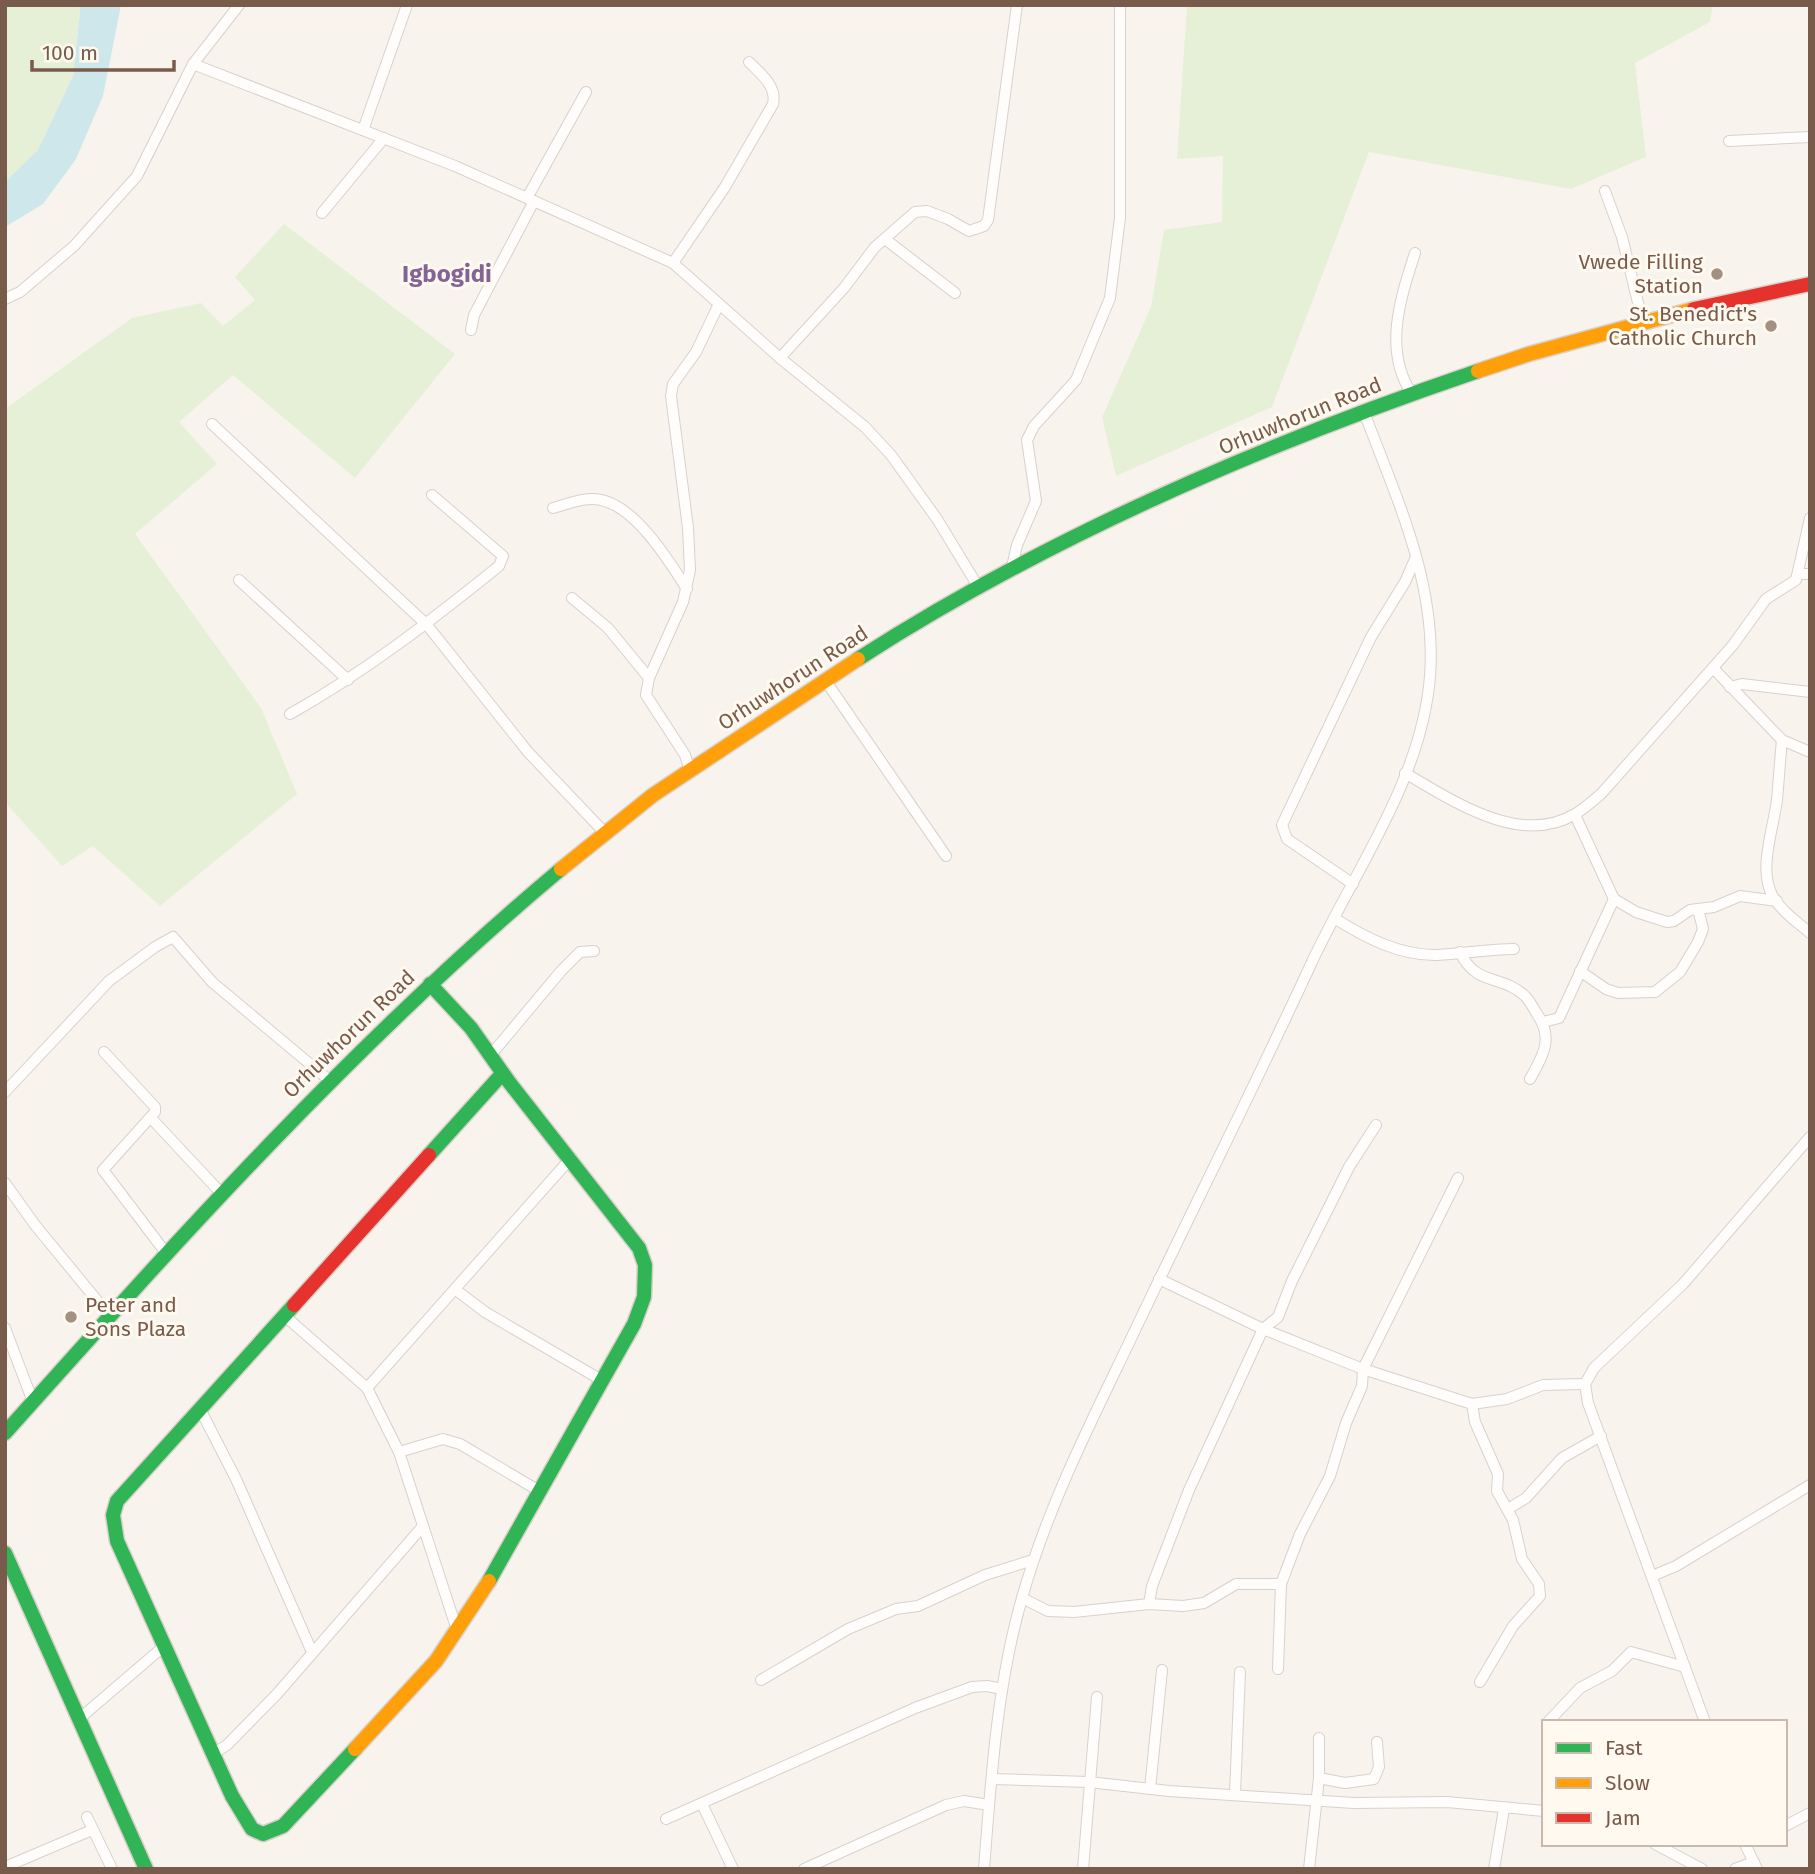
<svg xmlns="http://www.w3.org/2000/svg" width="1815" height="1874" viewBox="0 0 1815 1874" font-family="'Fira Sans',sans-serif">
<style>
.green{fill:#e5f0d7}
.water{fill:#cde7ea}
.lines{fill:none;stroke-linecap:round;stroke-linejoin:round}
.street-casing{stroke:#d8d1cb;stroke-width:12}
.fast-casing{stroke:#d8d0c9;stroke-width:17}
.slow-casing{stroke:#d8d0c9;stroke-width:17}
.jam-casing{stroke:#d8d0c9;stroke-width:17}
.street{stroke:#fefdfc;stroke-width:10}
.fast{stroke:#30b455;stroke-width:14}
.slow{stroke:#ff9f0a;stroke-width:14}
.jam{stroke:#e5322d;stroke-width:14}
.poi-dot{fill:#a59184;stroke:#fff9ef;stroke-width:2.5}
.labels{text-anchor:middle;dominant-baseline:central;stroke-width:6;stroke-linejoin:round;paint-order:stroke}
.poi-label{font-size:21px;fill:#795b4b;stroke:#fff9ef;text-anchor:end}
.street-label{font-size:21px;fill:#795b4b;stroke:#fff9ef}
.quarter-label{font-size:24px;font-weight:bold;fill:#846395;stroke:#fff9ef}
</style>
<rect width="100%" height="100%" fill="#f8f4ed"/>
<!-- green -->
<g class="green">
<polygon points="5,5 79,5 80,14 73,76 38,150 5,182"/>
<polygon points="1187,5 1713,5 1710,22 1635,63 1646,157 1571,189 1369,152 1272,407 1116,476 1102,417 1151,307 1164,230 1222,222 1223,156 1177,159"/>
<polygon points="284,224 455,354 355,478 233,375 179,422 217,464 135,534 261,708 297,794 160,906 93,846 62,866 5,802 5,409 132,318 201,303 223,326 255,300 235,277"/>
</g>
<!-- water -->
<polygon class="water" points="79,5 121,5 103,96 76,159 43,204 5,227 5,182 38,150 73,76 80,14"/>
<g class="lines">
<!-- street casing -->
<g class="street-casing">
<g id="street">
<polyline points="193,64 455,166 673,263 780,358 865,427 891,455 937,519 979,588"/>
<polyline points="363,130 407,5"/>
<polyline points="1729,141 1810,137"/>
<polyline points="1605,191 1622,237 1643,323"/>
<polyline points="527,198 586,92"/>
<polyline points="322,213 384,138"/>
<polyline points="885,239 955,293"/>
<path d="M673,263l52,-76 48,-83c4,-18 -12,-30 -24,-42"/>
<polyline points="5,299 20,292 74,246 137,176 193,64 239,5"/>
<polyline points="471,330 474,315 534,201"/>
<polyline points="780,358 844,288 875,247 915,212 927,211 948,219 969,231 984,226 988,220 1017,5"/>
<path d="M1412,394c-29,-43 -12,-95 3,-141"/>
<polyline points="212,424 427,625 528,752 604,832"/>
<path d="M553,508c15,-4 33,-12 48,-8 35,7 68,61 86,89"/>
<polyline points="1011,571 1017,545 1036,501 1027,440 1034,426 1076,380 1110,298 1120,218 1120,5"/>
<polyline points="1799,574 1810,574"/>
<polyline points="239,580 348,680"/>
<polyline points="572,598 608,628 649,678"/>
<polyline points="1713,668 1782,740 1810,752"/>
<polyline points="825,680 946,856"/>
<polyline points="1730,687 1742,684 1810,692"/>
<path d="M290,714c75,-42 142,-94 209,-148l4,-10 -71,-61"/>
<path d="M1782,740c-2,19 -3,39 -5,59 -3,29 -19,68 -5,96 8,15 25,27 38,38"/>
<polyline points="690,771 685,755 646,695 649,678 683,602 690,570 688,528 671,396 673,384 696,352 719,304"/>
<path d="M1405,773c48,28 115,74 170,41 9,-5 18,-13 26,-20l132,-149 33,-46 30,-19 14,-62"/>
<polyline points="1575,815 1614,899 1636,912 1667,922 1674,921 1690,910 1714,907 1740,896 1777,901"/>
<polyline points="1353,884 1287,839 1282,825 1371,637 1405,582 1416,557"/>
<path d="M1334,918c30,19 66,38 103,37 26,-1 51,-6 77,-6"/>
<path d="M1460,952c16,35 42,22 65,44 5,5 8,12 12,18 17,24 6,42 -7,65"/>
<polyline points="1580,971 1606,989 1618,993 1655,992 1680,972 1698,942 1703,929 1698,909"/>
<polyline points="1543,1022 1559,1018 1614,899"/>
<polyline points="104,1052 155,1107 155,1112 103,1170 166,1253"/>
<polyline points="490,1056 561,971 580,952 594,951"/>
<polyline points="5,1092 109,981 155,947 173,937 212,982 329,1080"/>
<polyline points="151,1118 221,1193"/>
<polyline points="1458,1178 1363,1369 1472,1404 1475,1422 1498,1474 1497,1491 1513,1520 1522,1559 1539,1584 1540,1596 1513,1626 1480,1682"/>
<polyline points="5,1183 35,1225 109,1315"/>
<polyline points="1159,1279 1263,1329 1363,1369 1362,1386 1346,1423 1330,1476 1300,1534 1281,1584"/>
<polyline points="456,1290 485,1312 603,1381"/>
<polyline points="286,1317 367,1388 399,1452 457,1630"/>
<polyline points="5,1328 33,1402"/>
<polyline points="367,1388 571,1158"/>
<polyline points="1472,1404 1507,1399 1543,1385 1585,1384"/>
<polyline points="200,1409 236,1479 312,1652"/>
<polyline points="399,1452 443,1439 460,1444 541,1492"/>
<polyline points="1508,1509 1526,1498 1562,1458 1601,1436"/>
<polyline points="1652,1576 1676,1566 1810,1485"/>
<polyline points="1022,1598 1048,1611 1074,1612 1149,1604 1183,1606 1204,1603 1236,1584 1281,1584 1278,1669"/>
<polyline points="1149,1604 1152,1586 1189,1490 1263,1329 1278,1317 1292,1281 1349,1167 1376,1125"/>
<polyline points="761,1680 848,1629 896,1609 918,1606 985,1575 1033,1560"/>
<polyline points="79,1719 163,1647"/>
<polyline points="1548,1722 1580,1688 1612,1671 1631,1652 1685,1667"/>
<polyline points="1705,1722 1588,1403 1585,1384 1594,1368 1683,1284 1810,1137"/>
<polyline points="213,1754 227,1745 277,1694 423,1526"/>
<polyline points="1319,1778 1345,1783 1374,1779 1379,1767 1377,1742"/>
<polyline points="992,1779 1089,1782 1169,1791 1354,1803 1447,1802 1544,1811"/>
<polyline points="1150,1789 1162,1670"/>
<polyline points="1235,1794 1240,1672"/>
<polyline points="702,1804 733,1869"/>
<polyline points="87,1817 112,1869"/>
<polyline points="666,1819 915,1708 972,1687 987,1686 1002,1689"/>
<polyline points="1785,1826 1810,1813"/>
<polyline points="1655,1844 1702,1869"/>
<polyline points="1745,1844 1757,1869"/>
<polyline points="5,1867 92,1830"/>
<polyline points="804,1869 946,1805 964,1801 989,1805"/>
<path d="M984,1869c7,-91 13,-184 38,-271 25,-89 66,-170 106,-253 60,-127 124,-253 183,-381 43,-93 111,-184 119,-288 7,-93 -34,-179 -66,-264"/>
<polyline points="1083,1869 1097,1697"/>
<polyline points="1309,1869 1319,1778 1319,1738"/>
<polyline points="1494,1869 1504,1809"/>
<polyline points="1735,1869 1754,1862"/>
</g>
</g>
<!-- fast casing -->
<g class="fast-casing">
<g id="fast">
<path d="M858,659c191,-123 405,-215 620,-288"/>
<polyline points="430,984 471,1028 509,1082 639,1248 645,1265 644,1297 634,1324 489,1581"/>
<polyline points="429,1155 502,1074"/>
<polyline points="294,1305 117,1501 113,1515 117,1541 232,1796 252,1829 263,1834 283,1826 355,1749"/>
<path d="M5,1433c176,-197 353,-394 556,-564"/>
<polyline points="5,1553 146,1869"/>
</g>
</g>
<!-- slow casing -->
<g class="slow-casing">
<g id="slow">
<polyline points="1478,371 1529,354 1694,309"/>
<polyline points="561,869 653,795 858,659"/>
<polyline points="355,1749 436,1661 489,1581"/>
</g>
</g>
<!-- jam casing -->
<g class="jam-casing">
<g id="jam">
<polyline points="1694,309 1810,284"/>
<polyline points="294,1305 429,1155"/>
</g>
</g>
<!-- street -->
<use href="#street" class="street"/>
<!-- fast -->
<use href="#fast" class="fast"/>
<!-- slow -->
<use href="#slow" class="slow"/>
<!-- jam -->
<use href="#jam" class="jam"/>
</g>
<!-- markers -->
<g class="poi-dot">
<circle cx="1717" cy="274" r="7"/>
<circle cx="1771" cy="326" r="7"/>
<circle cx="71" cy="1317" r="7"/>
</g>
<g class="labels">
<!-- poi labels -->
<g class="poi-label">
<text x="1703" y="262">Vwede Filling<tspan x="1703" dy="24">Station</tspan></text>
<text x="1757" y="314">St. Benedict's<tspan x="1757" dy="24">Catholic Church</tspan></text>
<text x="85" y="1305" text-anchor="start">Peter and<tspan x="85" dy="24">Sons Plaza</tspan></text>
</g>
<!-- street labels -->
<g class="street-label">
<text transform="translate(1300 416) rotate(-22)">Orhuwhorun Road</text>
<text transform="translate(793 678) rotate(-33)">Orhuwhorun Road</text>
<text transform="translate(349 1034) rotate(-44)">Orhuwhorun Road</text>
</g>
<!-- quarter labels -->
<g class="quarter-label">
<text x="447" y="274">Igbogidi</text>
</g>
</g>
<!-- border -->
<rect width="1815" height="1874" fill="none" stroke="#795b4b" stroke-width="14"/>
<!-- legend -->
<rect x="1542" y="1720" width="245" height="126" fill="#fff9ef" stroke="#c9baad" stroke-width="2"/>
<rect x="1556" y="1743" width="35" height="10" fill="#30b455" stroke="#c9baad" stroke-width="2"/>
<text x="1605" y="1755" font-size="21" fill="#795b4b">Fast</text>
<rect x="1556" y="1778" width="35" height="10" fill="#ff9f0a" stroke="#c9baad" stroke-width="2"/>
<text x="1605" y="1790" font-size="21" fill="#795b4b">Slow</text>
<rect x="1556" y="1813" width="35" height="10" fill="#e5322d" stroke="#c9baad" stroke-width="2"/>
<text x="1605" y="1825" font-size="21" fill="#795b4b">Jam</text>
<!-- scale -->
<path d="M32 60v10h142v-10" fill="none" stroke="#795b4b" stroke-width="3.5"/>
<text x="42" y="60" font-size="21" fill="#795b4b" stroke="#fff9ef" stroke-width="5" paint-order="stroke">100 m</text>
</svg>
